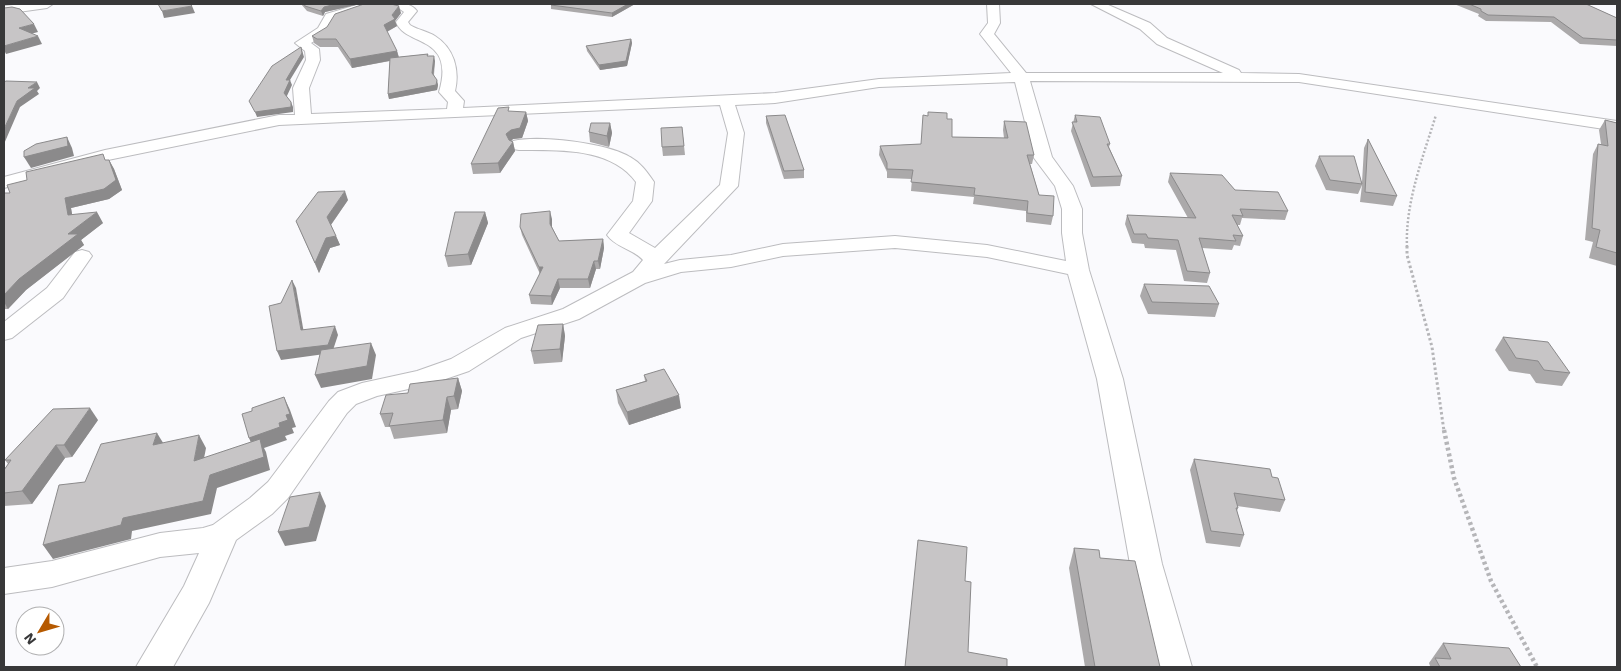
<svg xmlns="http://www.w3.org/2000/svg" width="1621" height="671" viewBox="0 0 1621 671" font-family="'Work Sans',sans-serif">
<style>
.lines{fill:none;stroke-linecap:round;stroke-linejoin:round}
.street-casing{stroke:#bcbcbf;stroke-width:2}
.path-far2{stroke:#b5b5b8;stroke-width:2.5;stroke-dasharray:2 2;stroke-linecap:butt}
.path-far1{stroke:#b5b5b8;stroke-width:3;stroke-dasharray:2.5 2.5;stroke-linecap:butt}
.path{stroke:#b5b5b8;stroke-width:4.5;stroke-dasharray:3 3;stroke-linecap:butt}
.street{fill:#fff;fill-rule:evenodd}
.wall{fill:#aba9aa}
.shaded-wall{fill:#8b8a8b}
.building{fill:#c7c5c6;stroke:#8b8a8b}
</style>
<rect width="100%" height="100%" fill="#fafafd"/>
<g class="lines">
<!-- street casing -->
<g class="street-casing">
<g id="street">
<polygon points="22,4 53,4 47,8 4,14 4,6"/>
<path d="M360,4h18l-2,3 -41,13 -7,13 -17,10 8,6 1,11 -11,28 2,26 136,-5 1,-7 -9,-10c17,-58 -34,-45 -43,-70l8,-10 -11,-8c10,0 18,-1 24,7l-9,11 2,3c8,5 17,6 25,11 19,12 25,34 20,55l9,10 -1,7 312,-15 104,-14 132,-6 -31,-39 8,-11 -1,-19h12l1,19 -6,11 32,39h197l-66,-29 -17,-15 -49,-25h15l44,19 17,15 72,32 2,3 58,1 318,47v10l-318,-49 -269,-1 22,76 21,29 9,23v24l7,37 34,109 39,185 30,103h-36l-26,-103 -33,-185 -29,-105 -81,-17 -92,-9 -112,8 -52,11 -50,5 -36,11 -66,36 -58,19 -52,33 -38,13 -54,12 -21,8 -9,9 -59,85 -16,16 -36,26 -27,63 -36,64h-37l48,-81 15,-33 -39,4 -108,30 -48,7v-26l48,-7 108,-28 43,-5 10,-3 37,-27 18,-16 61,-81 9,-9 24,-9 55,-12 34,-12 54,-31 58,-19 70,-37 10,-12c-10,-11 -28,-13 -36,-25l26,-34 3,-19c-25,-35 -79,-32 -117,-32l-6,-1 -3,-4 3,-4c27,-6 94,2 117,16 11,6 17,15 24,25l-2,19 -23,32 26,15 65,-63 8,-52 -8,-28 -441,20 -171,35 -104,28v-11l101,-27 174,-35h16l-2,-27 13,-28 -1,-9 -10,-8 23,-15 8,-14zM1015,82l19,76 21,28 7,23v24l4,28 -79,-16 -92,-9 -112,8 -52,11 -51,5 -16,4 74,-78 6,-53 -9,-28 40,-2 104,-16z"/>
<polygon points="82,250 89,252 92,256 63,298 12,338 4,340 4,322 47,288 75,252"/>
</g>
</g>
<!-- path-far2 -->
<path class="path-far2" d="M1407,247c-2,-44 16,-90 29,-132"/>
<!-- path-far1 -->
<polyline class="path-far1" points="1407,246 1407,255 1432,347 1444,431"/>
<!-- path -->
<polyline class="path" points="1444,430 1454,478 1491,581 1537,667"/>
<!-- street -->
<use href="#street" class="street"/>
</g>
<!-- wall -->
<g class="wall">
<polygon points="301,4 360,4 325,12 323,16 307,11"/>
<polygon points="552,4 635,4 612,17 551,9 551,5"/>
<polygon points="1454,4 1586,4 1617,18 1617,46 1580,44 1551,22 1486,21 1478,16 1479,14"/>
<polygon points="401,13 395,21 397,26 387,32 397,51 399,57 428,54 428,56 435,61 434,75 438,85 437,90 389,99 388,94 390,61 352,68 338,47 320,47 314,43 312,36"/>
<polygon points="631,39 632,43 627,66 600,70 587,51 586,46"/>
<polygon points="510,112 526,112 528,121 522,138 513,139 511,141 513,142 515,151 500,173 473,174 471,164"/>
<polygon points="1075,115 1110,144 1109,147 1122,176 1120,186 1091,187 1071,131"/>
<polygon points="766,116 804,170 804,178 784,179 766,123"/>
<polygon points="947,119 952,137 1004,138 1003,130 1004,121 1034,155 1032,164 1030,164 1039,195 1053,216 1051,225 1026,222 1026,211 973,204 974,197 911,191 912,179 887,178 887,172 879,155 880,146 921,144"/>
<polygon points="1605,120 1617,123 1617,266 1589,258 1593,242 1585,240 1593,154 1598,144 1601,144 1599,130"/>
<polygon points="610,123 612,133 609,147 590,142 589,132"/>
<polygon points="682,127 685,155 663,156 662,147"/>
<polygon points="1368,139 1397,196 1393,206 1360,202 1362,185 1358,194 1326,190 1315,166 1319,156 1362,182 1364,148"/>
<polygon points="109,160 114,169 122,190 109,199 71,208 72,215 103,223 81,240 84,245 26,290 8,309 4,309 4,193 10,193"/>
<polygon points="1170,173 1235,190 1288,211 1285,220 1242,218 1240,225 1237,225 1243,236 1240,246 1234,245 1232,250 1202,248 1210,273 1207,283 1184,281 1176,250 1145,248 1144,244 1132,243 1125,224 1127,215 1188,218 1168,182"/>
<polygon points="348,200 331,225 336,236 340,245 330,248 319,273 296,221"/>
<polygon points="485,212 488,223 471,265 448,267 445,256"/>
<polygon points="552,219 552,227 559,241 603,239 604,248 600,269 596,269 590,288 560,288 552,305 531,304 529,295 540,274 522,235 520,227"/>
<polygon points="1144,284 1219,304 1215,317 1148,314 1140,296"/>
<polygon points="563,324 565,336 562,362 534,364 531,351"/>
<polygon points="1503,337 1570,373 1562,386 1536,383 1530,374 1509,371 1495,350"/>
<polygon points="644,375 681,408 629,425 618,403 616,390 645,381"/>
<polygon points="458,378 462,391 458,409 451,410 447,433 394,439 390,427 385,427 380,414 408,393"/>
<polygon points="98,420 72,457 65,458 32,504 4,506 4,470 8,464 5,460"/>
<polygon points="1194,459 1272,477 1285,500 1280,512 1237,506 1238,508 1237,511 1244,535 1240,547 1206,543 1190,470"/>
<polygon points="1074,548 1100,558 1160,667 1085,667 1069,568"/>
<polygon points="1443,643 1521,667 1429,667 1430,666 1429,663"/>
</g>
<!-- shaded-wall -->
<g class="shaded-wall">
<polygon points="336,4 360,4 325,12 323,16 321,11 324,7"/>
<polygon points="628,4 635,4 612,17 612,13"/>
<polygon points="192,6 195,13 164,18 162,11"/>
<polygon points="399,6 401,13 395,21 397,26 386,32 384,25"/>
<polygon points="34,24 38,32 23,36 19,28"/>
<polygon points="38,36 42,44 6,54 4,50 4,46"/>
<polygon points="631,39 632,43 627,66 600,70 599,65"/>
<polygon points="301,47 304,57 290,80 292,85 286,98 284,93 286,80"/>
<polygon points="397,51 399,59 352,68 350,59"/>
<polygon points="434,56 435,61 433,77 432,73"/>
<polygon points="437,80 438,85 437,90 389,99 388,94"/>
<polygon points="37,82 40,88 37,91 39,94 20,107 4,144 4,129 17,101 28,88"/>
<polygon points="291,102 293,107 293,112 257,117 255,112"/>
<polygon points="526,112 528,121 522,138 513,139 508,144 506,134"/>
<polygon points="610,123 612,133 609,147 607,136"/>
<polygon points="67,137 72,148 74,156 31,168 24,157"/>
<polygon points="513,142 515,151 500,173 498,163"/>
<polygon points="109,160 114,169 122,190 109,199 71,208 74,225 68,215 65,198"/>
<polygon points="345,191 348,200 330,226 327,217"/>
<polygon points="550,211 552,219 552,232 550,224"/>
<polygon points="97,212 103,223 81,240 84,245 26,290 8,309 4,302 4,295 19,279 68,234"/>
<polygon points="485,212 488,223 471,265 468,254"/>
<polygon points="336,236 340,245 330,248 319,273 315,263 326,238"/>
<polygon points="603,239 604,248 600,269 598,261"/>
<polygon points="594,261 596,269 590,288 588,279"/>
<polygon points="539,267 543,267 540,276"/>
<polygon points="558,279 560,288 552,305 551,296"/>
<polygon points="292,280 296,288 305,339 301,330"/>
<polygon points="563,324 565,336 562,362 560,349"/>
<polygon points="335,326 338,335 332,353 281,360 277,351"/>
<polygon points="371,343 376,355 372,379 321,388 315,375"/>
<polygon points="458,378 462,391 458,409 454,396"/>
<polygon points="679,395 681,408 629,425 627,412"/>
<polygon points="284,397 290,410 296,427 292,428 294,433 285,436 287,440 264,448 266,452 270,470 217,488 211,514 132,531 131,539 53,559 43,545 123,518 210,475 255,452 249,438 279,423 286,415"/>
<polygon points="447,397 451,410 447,433 443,420"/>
<polygon points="90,408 98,420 72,457 64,445"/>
<polygon points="157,433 165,446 153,445"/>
<polygon points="199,435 206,448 201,474 194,461"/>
<polygon points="56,445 65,458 32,504 22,491"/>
<polygon points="320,492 326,506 316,541 285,546 278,532"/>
</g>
<!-- building -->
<g class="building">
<polygon points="158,4 190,4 192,6 162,11"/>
<polygon points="304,4 336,4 324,7 321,11 305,6"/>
<polygon points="364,4 391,4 399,6 392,15 395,19 384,25 397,51 350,59 336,39 317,39 312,36 327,27 335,14"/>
<polygon points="552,4 628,4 612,13 551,5"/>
<polygon points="1469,4 1586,4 1617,18 1617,40 1583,38 1554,17 1488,15 1481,11 1481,9"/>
<polygon points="12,7 20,9 34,24 19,28 38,36 4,46 4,8"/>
<polygon points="631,39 626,61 599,65 586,46"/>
<polygon points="301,47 302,53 286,80 290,80 284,93 291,102 291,107 255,112 249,101 272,66"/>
<polygon points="428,54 427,56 434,56 432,73 437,80 436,85 388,94 390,58"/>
<polygon points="6,81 37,82 28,88 35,88 17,101 4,129 4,82"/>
<polygon points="509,107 508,111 526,112 520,128 511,130 506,134 509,140 513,142 498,163 471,164 498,108"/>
<polygon points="928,112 947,113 947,119 952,119 952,137 1008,138 1004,121 1026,122 1034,155 1027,155 1039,195 1054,196 1053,216 1027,213 1028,201 974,195 975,188 911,182 913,170 887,169 887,163 880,146 921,144 923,115 928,116"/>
<polygon points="785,115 804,170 784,171 766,116"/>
<polygon points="1075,115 1100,117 1110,144 1107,144 1122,176 1093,177 1072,122 1077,122"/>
<polygon points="1605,120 1617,123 1617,253 1596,247 1600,230 1592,228 1598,144 1608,146"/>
<polygon points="591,123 610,123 607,136 589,132"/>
<polygon points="682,127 684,146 662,147 661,128"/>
<polygon points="67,137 68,146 24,157 24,151 36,144"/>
<polygon points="1368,139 1397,196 1365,192"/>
<polygon points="103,154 105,160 109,160 116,180 104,189 65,198 68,215 97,212 68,234 78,234 19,279 4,295 4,193 10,193 7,185 27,180 26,172"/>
<polygon points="1319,156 1354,156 1362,184 1330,180"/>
<polygon points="1170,173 1222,175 1235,190 1278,192 1288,211 1240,209 1243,216 1232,215 1243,236 1233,235 1236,241 1199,238 1210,273 1187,271 1178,240 1148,238 1146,234 1134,234 1127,215 1196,218"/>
<polygon points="345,191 327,217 336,236 326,238 315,263 296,221 318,192"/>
<polygon points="550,211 550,224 559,241 603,239 598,261 594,261 588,279 558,279 551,296 529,295 543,267 539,267 520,227 521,214"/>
<polygon points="455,212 485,212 468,254 445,256"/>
<polygon points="292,280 301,330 335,326 328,345 277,351 269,306 281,303"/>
<polygon points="1144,284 1209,286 1219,304 1152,302"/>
<polygon points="563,324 560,349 531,351 538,325"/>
<polygon points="1503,337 1548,342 1570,373 1544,370 1538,361 1516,358"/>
<polygon points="371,343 367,366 315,375 321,350"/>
<polygon points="664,369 679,395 627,412 616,390 647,381 644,375"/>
<polygon points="458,378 454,396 447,397 443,420 389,426 393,413 380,414 386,395 408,393 410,384"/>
<polygon points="284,397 290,414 286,415 288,420 279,423 280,427 249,438 242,414 252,411 252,408"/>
<polygon points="90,408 64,445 56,445 22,491 4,493 4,470 11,460 5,460 53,409"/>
<polygon points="157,433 153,445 199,435 194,461 260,439 264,457 210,475 203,501 123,518 121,525 43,545 59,485 85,482 101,444"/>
<polygon points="1194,459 1270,469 1272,477 1278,478 1285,500 1234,493 1238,508 1236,508 1244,535 1211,531"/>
<polygon points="320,492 309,527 278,532 290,497"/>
<polygon points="918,540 967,547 965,581 971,582 968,652 1007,659 1007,667 905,667"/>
<polygon points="1074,548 1099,550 1100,558 1135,561 1160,667 1095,667"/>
<polygon points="1443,643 1509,648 1521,667 1440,667 1435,658 1451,659"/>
</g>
<!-- border -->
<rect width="1621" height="671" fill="none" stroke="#383839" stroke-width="10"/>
<!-- north arrow -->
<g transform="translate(40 631) rotate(232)"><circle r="24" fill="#ffffff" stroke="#afafb0"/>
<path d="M0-4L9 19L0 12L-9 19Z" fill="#b65a01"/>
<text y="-8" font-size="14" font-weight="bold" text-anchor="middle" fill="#383839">N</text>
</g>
</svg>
